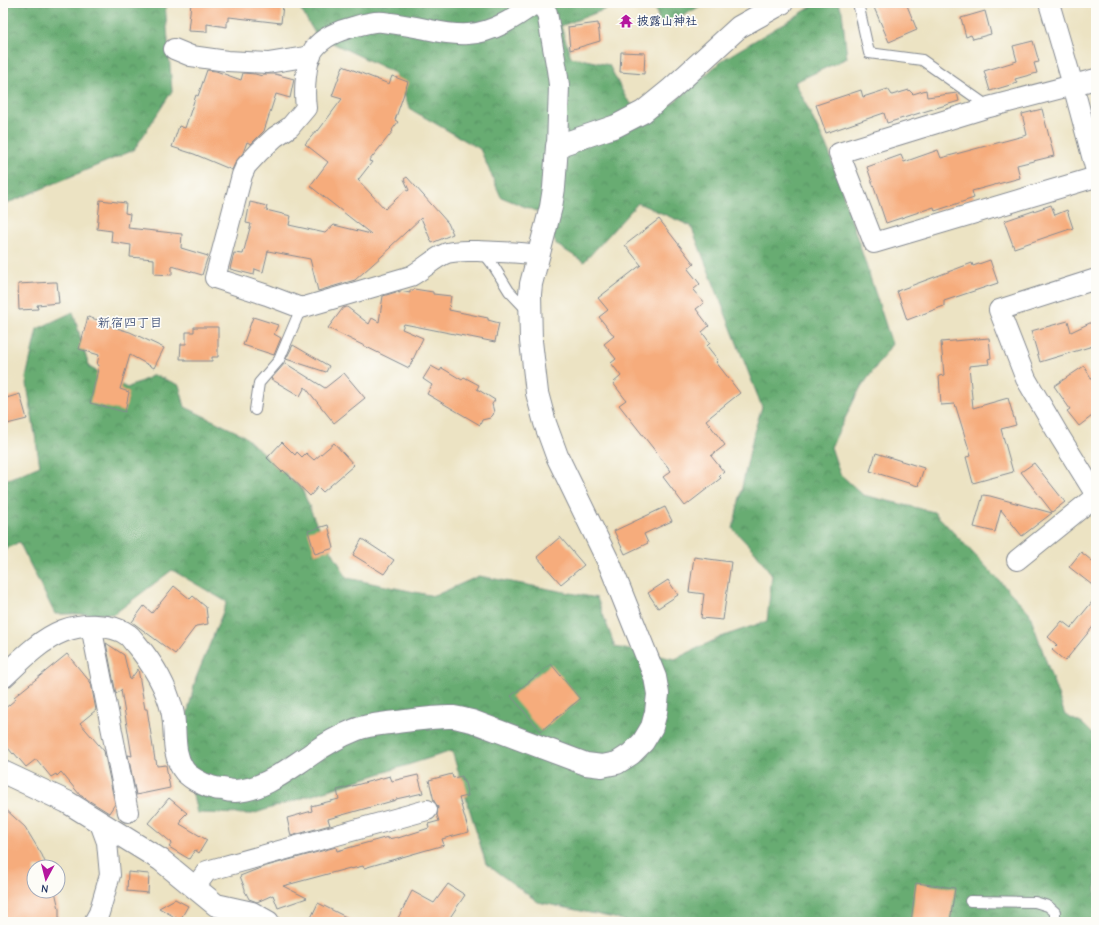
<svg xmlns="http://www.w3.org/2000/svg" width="1099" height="925" viewBox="0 0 1099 925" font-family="'Comic Neue','Klee One',sans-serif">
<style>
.forest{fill:url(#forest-crowns);stroke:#426e68}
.building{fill:#f6ac7b}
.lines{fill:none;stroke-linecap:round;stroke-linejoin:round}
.lane-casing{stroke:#848990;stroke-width:12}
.street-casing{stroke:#848990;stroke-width:22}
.secondary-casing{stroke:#848990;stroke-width:24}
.lane{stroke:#fff;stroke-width:10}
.street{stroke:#fff;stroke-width:20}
.secondary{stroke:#fff;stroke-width:22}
.labels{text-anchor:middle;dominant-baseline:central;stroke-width:3.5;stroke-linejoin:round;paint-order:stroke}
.poi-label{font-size:12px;font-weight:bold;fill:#1b2f5e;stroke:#fdfcf7;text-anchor:start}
.neighbourhood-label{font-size:13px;fill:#1b2f5e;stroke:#fdfcf7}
</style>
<defs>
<pattern id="forest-crowns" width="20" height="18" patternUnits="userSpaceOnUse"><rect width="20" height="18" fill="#68ac72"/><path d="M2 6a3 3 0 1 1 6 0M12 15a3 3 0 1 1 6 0" fill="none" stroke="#558c61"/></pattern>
</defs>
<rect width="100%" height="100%" fill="#fdfcf7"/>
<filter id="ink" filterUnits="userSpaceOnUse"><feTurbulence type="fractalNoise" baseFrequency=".025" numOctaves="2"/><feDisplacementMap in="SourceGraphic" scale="8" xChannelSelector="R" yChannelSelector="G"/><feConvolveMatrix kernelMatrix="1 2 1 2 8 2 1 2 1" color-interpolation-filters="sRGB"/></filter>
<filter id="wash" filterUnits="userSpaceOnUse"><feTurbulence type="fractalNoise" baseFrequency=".012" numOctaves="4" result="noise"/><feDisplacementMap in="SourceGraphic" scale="16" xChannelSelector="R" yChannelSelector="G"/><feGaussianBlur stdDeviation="0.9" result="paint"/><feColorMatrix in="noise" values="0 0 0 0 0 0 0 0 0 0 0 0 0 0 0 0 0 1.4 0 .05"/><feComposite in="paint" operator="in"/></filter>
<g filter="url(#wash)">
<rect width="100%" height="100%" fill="#ece3c3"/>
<!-- forest -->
<g class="forest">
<polygon points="3,3 165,3 172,91 134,150 3,205"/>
<polygon points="297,3 622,3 561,26 571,57 609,65 626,98 649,123 724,59 818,3 838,3 842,11 847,58 795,82 829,152 892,344 858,392 831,447 840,474 863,495 934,512 1029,612 1065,715 1083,724 1096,737 1096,922 627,922 619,919 538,902 486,864 452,751 252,814 197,813 181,740 196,678 227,602 172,570 114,614 55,614 19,542 3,551 3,481 40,466 26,378 37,329 73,312 89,367 127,388 154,375 179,385 185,407 243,435 302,489 316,523 347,578 434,596 479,576 597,598 615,647 675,659 721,637 767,621 772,575 756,553 733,529 754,432 762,407 691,226 638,203 584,262 557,245 538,212 501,197 480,149 410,109 395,73 316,35"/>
<polygon points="654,3 706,3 661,28"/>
</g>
<g id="blocks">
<!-- building -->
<g class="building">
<polygon points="191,3 265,3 283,5 281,23 229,17 229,21 227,21 227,27 207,24 207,32 188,31"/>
<polygon points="872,3 906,3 917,30 889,42"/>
<polygon points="985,11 991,34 973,39 971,35 966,37 961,18"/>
<polygon points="598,23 600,41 570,50 568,27"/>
<polygon points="1033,41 1039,62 1034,63 1037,73 1015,79 1017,83 990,91 984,71 1017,61 1013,46"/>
<polygon points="621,52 645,53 644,74 620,72"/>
<polygon points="343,66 389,84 392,76 408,82 395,120 398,122 392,130 393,131 369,161 372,162 358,180 385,209 406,190 408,191 409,190 404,179 407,177 448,223 453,234 432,243 421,218 390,247 391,248 355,280 318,291 310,259 268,251 263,272 255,269 254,275 230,269 234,253 243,254 251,224 246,223 250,202 267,206 266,210 291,216 289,225 325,233 334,225 371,234 310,186 328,162 305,144 317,130 318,131 342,99 332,96"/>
<polygon points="207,70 216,71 241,80 243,73 255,74 262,76 263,74 275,74 294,79 290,98 276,94 264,131 251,144 247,142 243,153 236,161 232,170 194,154 172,147 179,126 185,128 196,95 198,96"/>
<polygon points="888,89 892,95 909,90 913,94 926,90 927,97 957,93 959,101 887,123 884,113 826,133 816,105 861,90 863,97"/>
<polygon points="1042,109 1054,156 1017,165 1020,178 972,191 974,198 935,211 934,207 886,223 867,167 901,155 904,162 938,150 941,158 1027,135 1022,114"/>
<polygon points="100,200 126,203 125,213 130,214 128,228 182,234 181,248 208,256 202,275 172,266 172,275 154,274 154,259 130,257 131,245 111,242 112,231 97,229"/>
<polygon points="1051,205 1055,215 1067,210 1073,228 1014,248 1004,221"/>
<polygon points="659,219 694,264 688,269 700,284 693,290 704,303 696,309 709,326 702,332 710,343 707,346 718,360 716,362 740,393 706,420 725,445 711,456 724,472 719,476 721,478 685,506 663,477 671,471 619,405 626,400 613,383 621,376 611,363 616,359 604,344 614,336 599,317 608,310 598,298 641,265 625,245"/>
<polygon points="990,260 998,283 944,301 944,306 907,320 897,291 972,263 973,266"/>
<polygon points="53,282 57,282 59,303 37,305 38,309 19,310 18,284"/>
<polygon points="414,289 433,292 433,294 451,296 449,310 488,318 488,320 499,323 495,342 404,324 402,329 423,338 409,368 328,328 343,308 347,307 369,324 372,318 379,322 383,296 396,292 400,293 400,291 410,293 410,290 414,290"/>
<polygon points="88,317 104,322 103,324 130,332 164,348 154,368 130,355 120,389 129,392 125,412 90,403 99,365 97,365 99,355 79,349"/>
<polygon points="253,317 278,325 274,334 281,338 274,355 243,345"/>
<polygon points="1096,320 1096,345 1040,362 1031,331 1068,321 1071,332"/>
<polygon points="194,327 218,327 218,357 212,357 212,361 185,361 185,359 180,359 181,344 186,344 186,332 194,332"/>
<polygon points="989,338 991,358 988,359 989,364 969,366 973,408 1008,398 1016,425 1001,429 1013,472 973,483 966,457 971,456 955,404 941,405 939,376 944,375 941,342"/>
<polygon points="293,345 329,366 326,372 286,359"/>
<polygon points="285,363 325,388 344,373 365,398 334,423 305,387 300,396 271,379"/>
<polygon points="431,366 440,371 442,368 462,380 464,377 479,385 477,389 495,400 492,404 494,412 493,415 490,418 482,420 480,425 427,394 432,385 423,379"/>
<polygon points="1084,366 1096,386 1096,413 1079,426 1067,411 1070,409 1054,386"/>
<polygon points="20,394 27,419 3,425 3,399"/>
<polygon points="282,442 295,455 297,452 302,457 306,453 314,460 334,443 354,465 323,492 318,487 310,496 283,470 282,472 267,458"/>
<polygon points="876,453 924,468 918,486 870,471"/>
<polygon points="1034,463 1065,502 1052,512 1021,472"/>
<polygon points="983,495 990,496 1052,513 1022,536 1001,510 995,532 974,527"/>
<polygon points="665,507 672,521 644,534 648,543 625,554 614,531"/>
<polygon points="328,525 334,548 315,554 308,531"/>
<polygon points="560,537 584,565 561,584 537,557"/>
<polygon points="362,539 394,560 384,574 353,555"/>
<polygon points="1081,552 1096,564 1096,588 1069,567"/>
<polygon points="694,557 731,562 723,620 701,618 704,594 689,592"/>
<polygon points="668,580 678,595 658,608 648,593"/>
<polygon points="174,586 190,599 193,596 206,607 208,624 196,626 175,654 132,622 144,606 152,613"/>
<polygon points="1096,597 1096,623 1065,661 1052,650 1057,645 1048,637 1062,621 1071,628"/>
<polygon points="106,643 124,655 130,680 138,669 145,709 147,709 155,760 156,760 157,766 166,765 170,788 136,795 128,755 132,756 121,690 122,689 116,694"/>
<polygon points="67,654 91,683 96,710 80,723 104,751 115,804 109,813 80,795 61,772 57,776 56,774 51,777 37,760 35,760 26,767 14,753 13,754 3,742 3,710 16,699 14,697"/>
<polygon points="551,664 580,699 541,731 511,696"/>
<polygon points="452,774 453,778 462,776 463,780 464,779 468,796 459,798 469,832 442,839 444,845 364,868 363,866 351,869 350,868 283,886 307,898 278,908 273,895 257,902 249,899 246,893 245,892 245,889 240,876 263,867 336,847 337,851 388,837 388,839 398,837 398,838 429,828 428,824 439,821 437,815 438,807 434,801 429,780"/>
<polygon points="418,775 423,793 396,799 396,800 328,819 330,825 291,836 287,818 312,811 311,806 339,799 337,790 390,776 392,781"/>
<polygon points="169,798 187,813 180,820 182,821 180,824 207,840 199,853 195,850 189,859 169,847 172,843 148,823"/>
<polygon points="3,807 25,827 42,855 47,867 34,867 34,891 55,891 59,909 59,922 3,922"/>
<polygon points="128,872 149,874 148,893 127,891"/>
<polygon points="916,883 955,888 950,922 911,922"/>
<polygon points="448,884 465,895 447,922 396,922 412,891 434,903"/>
<polygon points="175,899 188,906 180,920 159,908"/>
<polygon points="318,903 356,922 309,922"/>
</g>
</g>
</g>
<g filter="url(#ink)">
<use href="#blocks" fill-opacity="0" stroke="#848990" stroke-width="1"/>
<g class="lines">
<!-- lane casing -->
<g class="lane-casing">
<g id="lane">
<polyline points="858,3 869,53 922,60 989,107"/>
<polyline points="483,252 493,265 509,291 529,312"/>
<polyline points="255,410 259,383 279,360 301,308"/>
<polyline points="970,901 1035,902 1048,906 1055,912 1055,922"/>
</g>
</g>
<!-- street casing -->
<g class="street-casing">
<g id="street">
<polyline points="535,3 540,4 547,13 557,70 559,85 557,146"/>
<path d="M536,3c-20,14 -43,30 -68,31 -15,1 -28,-2 -42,-5 -14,-3 -28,-5 -43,-7 -9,-1 -20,2 -30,5 -13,3 -30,10 -39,22 -9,12 -10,44 -8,59l-16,19 -15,10 -16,15 -13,14 -4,9 -27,103 52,17 34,13 110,-32c13,-7 23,-18 36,-23 10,-3 21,-2 31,-2 20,1 41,1 61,4"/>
<polyline points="1049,3 1073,85 1096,171"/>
<polyline points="174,49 191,56 227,61 268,63 311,56"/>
<polyline points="1096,79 989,107 839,153 874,243 1096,177"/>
<polyline points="1096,279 999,310 1026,379 1060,437 1096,495"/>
<polyline points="1017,560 1096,496"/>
<polyline points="91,626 128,812"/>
<polyline points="195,887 207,871 427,810"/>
<polyline points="94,922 99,913 110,875 107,842 100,823"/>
</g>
</g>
<!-- secondary casing -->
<g class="secondary-casing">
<g id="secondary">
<path d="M3,677c18,-17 37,-37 60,-46 18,-7 49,-8 65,4 3,2 5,6 8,9 16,19 30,42 36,66 5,19 -1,41 11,59 5,8 19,15 28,18 3,1 8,2 12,2 3,1 8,2 12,2 28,-1 52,-21 75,-36 14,-10 30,-19 45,-25 13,-6 28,-6 42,-8 19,-2 38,-6 57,-5 6,1 12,3 18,4l114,43 16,2 15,-3 14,-9 12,-12 9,-15 4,-15 2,-18 -3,-17 -45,-112 -53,-109 -12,-33 -8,-30 -6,-52 -1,-47 1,-10 20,-77 3,-19 3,-42 59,-20 27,-14 27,-22 69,-63 43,-24"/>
<polyline points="3,772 67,802 161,860 216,905 252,913 268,922"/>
</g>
</g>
<!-- lane -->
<use href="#lane" class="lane"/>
<!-- street -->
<use href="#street" class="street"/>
<!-- secondary -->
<use href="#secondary" class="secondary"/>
</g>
</g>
<!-- icons -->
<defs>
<g id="temple-bare" transform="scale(1.08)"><path d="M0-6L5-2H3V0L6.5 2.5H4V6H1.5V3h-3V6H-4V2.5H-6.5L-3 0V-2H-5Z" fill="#b5179e" stroke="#fdfcf7" stroke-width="2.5" paint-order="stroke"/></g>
</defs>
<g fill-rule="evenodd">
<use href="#temple-bare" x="626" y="21"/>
</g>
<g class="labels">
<!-- poi labels -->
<g class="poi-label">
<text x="637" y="21">披露山神社</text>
</g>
<!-- neighbourhood labels -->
<g class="neighbourhood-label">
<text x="130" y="322">新宿四丁目</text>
</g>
</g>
<!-- margin -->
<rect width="1099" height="925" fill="none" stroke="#fdfcf7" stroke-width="16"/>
<!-- north arrow -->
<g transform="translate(46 879) rotate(187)"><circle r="19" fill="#fdfcf7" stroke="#a3aaba"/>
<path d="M0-3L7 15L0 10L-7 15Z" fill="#b5179e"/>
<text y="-6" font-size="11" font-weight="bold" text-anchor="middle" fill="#1b2f5e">N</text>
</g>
</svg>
